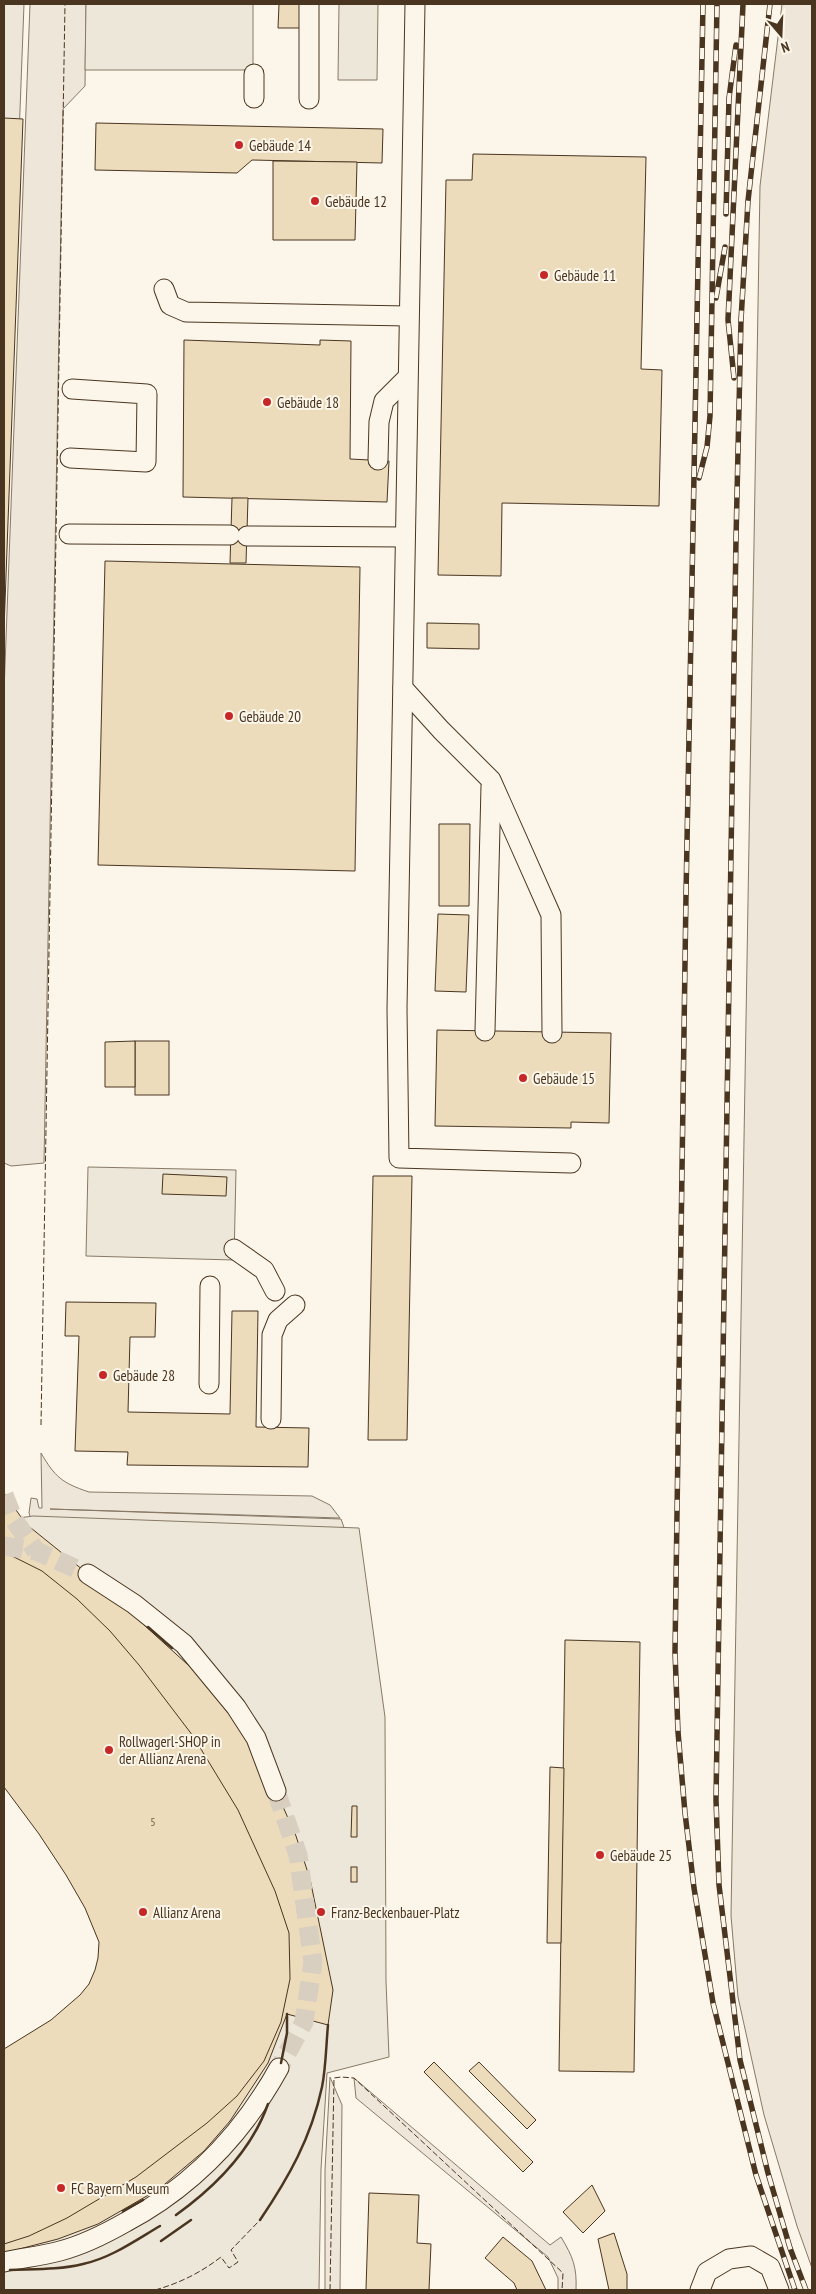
<svg xmlns="http://www.w3.org/2000/svg" width="816" height="2294" viewBox="0 0 816 2294" font-family="'PT Sans Narrow',sans-serif">
<style>
.green{fill:#ede6d9;stroke:#887966}
.parking{fill:#ede7d9;stroke:#887966}
.building{fill:#ecdcbc;stroke:#4a3520}
.lines{fill:none;stroke-linecap:round;stroke-linejoin:round}
.minor-tunnel{stroke:#d8cfc1;stroke-width:19;stroke-dasharray:19 9;stroke-linecap:butt}
.minor-casing{stroke:#4a3520;stroke-width:21}
.minor{stroke:#fbf6e9;stroke-width:19}
.rail-casing{stroke:#4a3520;stroke-width:5.5}
.rail{stroke:#fbf6e9;stroke-width:4;stroke-dasharray:11;stroke-linecap:butt}
.fence{stroke:#4a3520;stroke-width:1;stroke-dasharray:6 2.5;stroke-linecap:butt}
.wall{stroke:#4a3520;stroke-width:2.5}
.poi-dot{fill:#c62828;stroke:#fbf6e9;stroke-width:2}
.labels{text-anchor:middle;dominant-baseline:central;stroke-width:4;stroke-linejoin:round;paint-order:stroke}
.number-label{font-size:12px;fill:#725f47}
.poi-label{font-size:15px;fill:#4a3520;stroke:#fbf6e9;text-anchor:start}
</style>
<rect width="100%" height="100%" fill="#fbf6e9"/>
<!-- green -->
<g class="green">
<polygon points="4,4 24,4 8,429 4,441"/>
<polygon points="30,4 86,4 85,86 63,109 44,1163 11,1166 4,1163 4,692"/>
<polygon points="782,4 812,4 812,2268 797,2226 764,2115 738,1997 731,1916 760,186"/>
<path d="M41,1453c14,24 21,30 48,39l223,4 18,9 10,13 -290,-9 291,10 6,17 -316,-17 -2,-6 2,-15 6,1 2,9h3z"/>
<polygon points="330,2077 342,2105 340,2290 325,2290 325,2170"/>
<path d="M354,2078l196,167 11,-8c12,20 16,30 15,53h-18v-12l-10,-21 -192,-159z"/>
</g>
<!-- parking -->
<g class="parking">
<polygon points="86,4 253,4 253,70 85,70"/>
<polygon points="339,4 378,4 377,80 338,80"/>
<polygon points="88,1167 236,1170 234,1260 86,1256"/>
<polygon points="33,1516 359,1528 385,1717 386,1981 389,2057 327,2073 321,2169 319,2290 4,2290 4,2217 23,2210 155,2132 34,1598 4,1584 4,1520"/>
</g>
<!-- building -->
<g class="building">
<polygon points="279,4 317,4 316,28 278,28"/>
<polygon points="4,118 23,119 4,630"/>
<polygon points="96,123 383,129 382,163 252,160 237,173 95,170"/>
<polygon points="473,154 646,157 641,369 662,370 659,506 502,503 501,576 438,575 446,180 472,180"/>
<polygon points="273,161 357,162 355,240 273,240"/>
<polygon points="184,340 320,345 320,340 351,341 350,459 389,461 387,502 183,497"/>
<polygon points="232,498 248,498 246,563 230,563"/>
<polygon points="105,561 360,567 355,871 98,865"/>
<polygon points="427,623 479,624 479,649 427,648"/>
<polygon points="439,824 470,824 469,906 439,906"/>
<polygon points="438,914 469,915 466,992 435,991"/>
<polygon points="437,1030 611,1033 609,1123 571,1122 571,1128 435,1126"/>
<rect x="135" y="1041" width="34" height="54"/>
<polygon points="135,1041 135,1087 105,1087 105,1042"/>
<polygon points="163,1174 227,1177 226,1196 162,1194"/>
<polygon points="373,1176 412,1176 407,1440 368,1440"/>
<polygon points="66,1302 156,1303 155,1337 130,1337 128,1412 230,1414 232,1311 258,1311 256,1427 309,1428 308,1467 127,1465 128,1452 75,1451 79,1336 65,1336"/>
<polygon points="4,1493 26,1524 88,1574 198,1674 238,1724 276,1791 296,1836 310,1879 333,1990 328,2025 287,2014 268,2063 230,2121 204,2151 159,2189 98,2224 58,2239 4,2253 4,2217 23,2210 57,2194 122,2155 154,2132 215,2080 241,2047 256,2013 264,1972 262,1931 250,1892 213,1817 171,1750 148,1717 96,1655 65,1624 34,1598 4,1584"/>
<polygon points="4,1552 42,1571 77,1599 110,1631 139,1665 193,1736 238,1810 275,1891 289,1933 290,1979 281,2022 264,2061 237,2096 207,2123 136,2177 67,2218 29,2236 4,2244 4,2049 51,2020 80,1995 89,1984 95,1970 98,1958 99,1942 85,1908 66,1875 39,1834 4,1787"/>
<polygon points="565,1640 640,1642 634,2072 559,2071"/>
<polygon points="550,1767 564,1768 561,1943 547,1943"/>
<polygon points="352,1806 357,1806 357,1837 351,1837"/>
<rect x="351" y="1867" width="6" height="15"/>
<polygon points="434,2062 533,2162 523,2172 424,2072"/>
<polygon points="479,2062 536,2120 527,2129 469,2071"/>
<polygon points="592,2185 605,2211 583,2233 563,2212"/>
<polygon points="369,2193 419,2195 417,2243 431,2244 429,2290 366,2290"/>
<polygon points="614,2233 627,2274 627,2290 609,2290 598,2239"/>
<polygon points="503,2237 532,2261 546,2290 517,2290 514,2283 485,2258"/>
</g>
<g class="lines">
<!-- minor-tunnel -->
<g class="minor-tunnel">
<polyline points="4,1495 14,1520 36,1551"/>
<polyline points="4,1546 36,1551 88,1574"/>
<polyline points="276,1791 298,1855 313,1962 304,2022 279,2068"/>
</g>
<!-- minor casing -->
<g class="minor-casing">
<g id="minor">
<polyline points="415,4 397,1009 399,1158 571,1163"/>
<polyline points="254,74 254,98"/>
<polyline points="309,99 309,4"/>
<polyline points="164,289 170,305 186,312 408,316"/>
<polyline points="70,458 146,462 147,394 72,389"/>
<polyline points="378,460 379,422 384,401 407,378"/>
<polyline points="69,534 230,535"/>
<polyline points="247,536 405,537"/>
<polyline points="403,688 441,730 491,780 551,915 552,1033"/>
<polyline points="485,1031 491,786"/>
<polyline points="234,1249 264,1270 275,1291"/>
<polyline points="209,1384 210,1286"/>
<polyline points="271,1419 272,1335 278,1320 295,1305"/>
<polyline points="88,1574 134,1604 184,1644 236,1707 256,1738 276,1791"/>
<path d="M4,2262c18,-4 38,-6 56,-11 23,-6 45,-17 66,-29 67,-36 116,-87 153,-154"/>
<polyline points="700,2290 707,2272 729,2259 751,2256 770,2267 779,2290"/>
</g>
</g>
<!-- minor -->
<use href="#minor" class="minor"/>
<!-- rail casing -->
<g class="rail-casing">
<g id="rail">
<polyline points="703,4 686,895 675,1652 678,1732 685,1813 694,1888 713,2003 756,2175 795,2290"/>
<polyline points="770,4 748,201 741,320 736,539 716,1800 719,1885 740,2060 768,2173 790,2248 806,2290"/>
<polyline points="726,214 729,98 736,45"/>
<polyline points="716,298 725,247"/>
<polyline points="734,378 728,320 743,4"/>
<polyline points="699,478 707,447 710,416 717,4"/>
</g>
</g>
<!-- rail -->
<use href="#rail" class="rail"/>
<!-- fence -->
<g class="fence">
<polyline points="41,1425 65,4"/>
<path d="M155,2290c25,-7 45,-17 66,-33l8,11 9,-6 -7,-12 29,-30"/>
<polyline points="330,2290 334,2078 341,2077 354,2078 563,2273 562,2290"/>
</g>
<!-- wall -->
<g class="wall">
<polyline points="148,1627 172,1648"/>
<polyline points="281,2063 287,2033 287,2014"/>
<polyline points="123,2211 143,2200"/>
<path d="M176,2215c39,-28 76,-66 92,-111"/>
<path d="M260,2220c29,-43 51,-82 62,-133 4,-20 4,-41 6,-62"/>
<polyline points="161,2241 191,2220"/>
<path d="M10,2270c24,-1 49,0 73,-6 28,-6 53,-24 77,-38"/>
</g>
</g>
<!-- markers -->
<g class="poi-dot">
<circle cx="239" cy="145" r="5"/>
<circle cx="315" cy="201" r="5"/>
<circle cx="544" cy="275" r="5"/>
<circle cx="267" cy="402" r="5"/>
<circle cx="229" cy="716" r="5"/>
<circle cx="523" cy="1078" r="5"/>
<circle cx="103" cy="1375" r="5"/>
<circle cx="109" cy="1750" r="5"/>
<circle cx="600" cy="1855" r="5"/>
<circle cx="143" cy="1912" r="5"/>
<circle cx="321" cy="1912" r="5"/>
<circle cx="61" cy="2188" r="5"/>
</g>
<g class="labels">
<!-- number labels -->
<g class="number-label">
<text x="153" y="1821">5</text>
</g>
<!-- poi labels -->
<g class="poi-label">
<text x="249" y="145">Gebäude 14</text>
<text x="325" y="201">Gebäude 12</text>
<text x="554" y="275">Gebäude 11</text>
<text x="277" y="402">Gebäude 18</text>
<text x="239" y="716">Gebäude 20</text>
<text x="533" y="1078">Gebäude 15</text>
<text x="113" y="1375">Gebäude 28</text>
<text x="119" y="1741">Rollwagerl-SHOP in<tspan x="119" dy="17">der Allianz Arena</tspan></text>
<text x="610" y="1855">Gebäude 25</text>
<text x="153" y="1912">Allianz Arena</text>
<text x="331" y="1912">Franz-Beckenbauer-Platz</text>
<text x="71" y="2188">FC Bayern Museum</text>
</g>
</g>
<!-- border -->
<rect width="816" height="2294" fill="none" stroke="#4a3520" stroke-width="10"/>
<!-- north arrow -->
<g transform="translate(781 35) rotate(161)" stroke="#fbf6e9" stroke-width="4" paint-order="stroke">
<path d="M0-4L9 19L0 12L-9 19Z" fill="#4a3520"/>
<text y="-8" font-size="14" font-weight="bold" text-anchor="middle" fill="#4a3520">N</text>
</g>
</svg>
